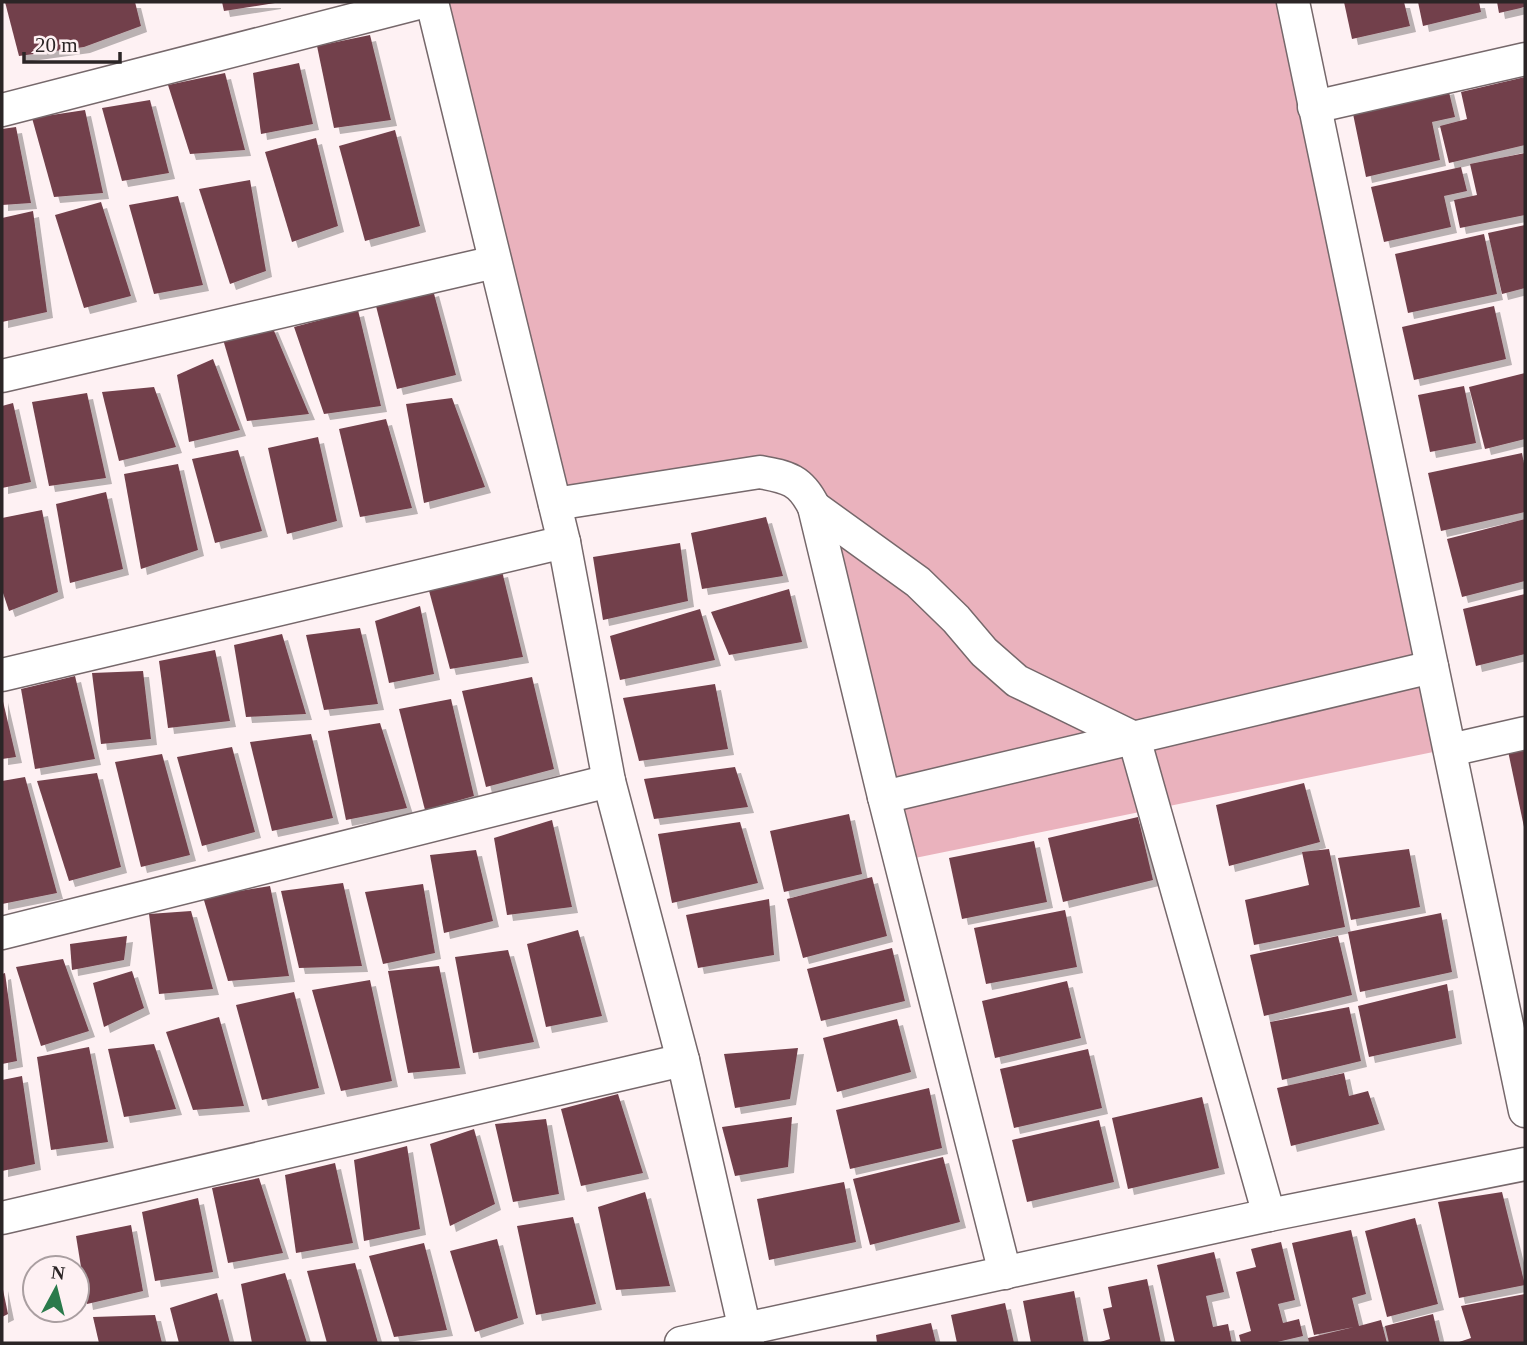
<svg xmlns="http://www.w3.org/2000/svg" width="1527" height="1345" viewBox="0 0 1527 1345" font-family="Georgia,serif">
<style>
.green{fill:#eab2bd}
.building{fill:#72404b;filter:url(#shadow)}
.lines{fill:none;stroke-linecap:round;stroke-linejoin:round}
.minor-casing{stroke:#76686b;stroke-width:35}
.minor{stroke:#fff;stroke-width:32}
</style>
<defs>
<filter id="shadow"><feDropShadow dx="6" dy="6" stdDeviation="0" flood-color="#0004"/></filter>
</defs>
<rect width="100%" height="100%" fill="#fef1f3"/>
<!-- green -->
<polygon class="green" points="433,2 1293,2 1448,749 910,859 798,479 556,500"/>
<!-- building -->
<g class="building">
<polygon points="5,2 135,2 141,26 84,47 19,56"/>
<polygon points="222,2 275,2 275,3 224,11"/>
<polygon points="1344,2 1404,2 1410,26 1352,39"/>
<polygon points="1418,2 1479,2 1481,12 1423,26"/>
<polygon points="1497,2 1525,2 1525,7 1499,13"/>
<polygon points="370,35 391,120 334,128 317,46"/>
<polygon points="299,63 313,124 261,134 253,73"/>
<polygon points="225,73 245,150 190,154 168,85"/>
<polygon points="1525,77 1525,145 1449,163 1440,126 1467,119 1461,92"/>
<polygon points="1448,88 1455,117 1432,122 1440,160 1366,177 1352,109"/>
<polygon points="150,100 169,173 122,181 102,108"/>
<polygon points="85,110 103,193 54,197 32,118"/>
<polygon points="16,127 31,203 2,205 2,129"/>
<polygon points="395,130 420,226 365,241 339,146"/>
<polygon points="316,138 338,226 292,242 265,152"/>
<polygon points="1525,153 1525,215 1460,228 1454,200 1477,195 1470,164"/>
<polygon points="1461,167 1467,191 1444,196 1451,227 1384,242 1371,187"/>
<polygon points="250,180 266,271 230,284 199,189"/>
<polygon points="178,196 203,285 154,294 129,205"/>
<polygon points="101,202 131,296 84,308 55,215"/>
<polygon points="33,211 47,312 2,322 2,218"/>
<polygon points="1525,225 1525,288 1502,294 1488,233"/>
<polygon points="1484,234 1497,294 1408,313 1395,254"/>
<polygon points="433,290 456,375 397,389 376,306"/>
<polygon points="1494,306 1506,359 1414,380 1402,327"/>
<polygon points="358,310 381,406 324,414 294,327"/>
<polygon points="272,326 309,414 247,421 222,336"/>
<polygon points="213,359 240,430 189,442 177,375"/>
<polygon points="1525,373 1525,439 1485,449 1469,387"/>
<polygon points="1464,386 1476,443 1430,452 1418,395"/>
<polygon points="154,387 176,447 119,461 102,392"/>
<polygon points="87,393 106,478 49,486 32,402"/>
<polygon points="452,398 485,487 424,503 406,404"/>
<polygon points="13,403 31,482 2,488 2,406"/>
<polygon points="386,419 412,508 360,517 339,429"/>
<polygon points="318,437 337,521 287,534 268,448"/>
<polygon points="238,450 262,531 215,543 192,459"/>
<polygon points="1522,453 1525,469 1525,512 1441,531 1428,473"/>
<polygon points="178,464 198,550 141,569 124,474"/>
<polygon points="106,492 123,569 70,583 56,504"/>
<polygon points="42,510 58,592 9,611 2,590 2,518"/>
<polygon points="766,517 783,576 702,589 691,533"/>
<polygon points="1525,519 1525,581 1462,597 1447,539"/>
<polygon points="680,543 688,601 603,620 593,557"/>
<polygon points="502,571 523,657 450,669 428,587"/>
<polygon points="789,589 802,642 729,655 711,612"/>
<polygon points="1525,594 1525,654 1476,666 1463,609"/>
<polygon points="420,606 434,674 389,683 375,621"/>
<polygon points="700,609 715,660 620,680 610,636"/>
<polygon points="360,628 378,704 324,710 306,635"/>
<polygon points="282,634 306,714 246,717 234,645"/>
<polygon points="215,650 230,721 168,728 159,661"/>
<polygon points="143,671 151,739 101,744 92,673"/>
<polygon points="75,676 95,759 35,769 21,689"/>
<polygon points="532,677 554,769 486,787 462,691"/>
<polygon points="715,684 728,749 639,761 623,698"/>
<polygon points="2,697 16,757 2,759"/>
<polygon points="451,699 474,796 425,810 399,709"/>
<polygon points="380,723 407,808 346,820 328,731"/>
<polygon points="311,734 333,818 272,831 250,742"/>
<polygon points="232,747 255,832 202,846 177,757"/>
<polygon points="1525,748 1525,827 1524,827 1508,751"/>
<polygon points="162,754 190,855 141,867 115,762"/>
<polygon points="735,767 748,807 654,819 644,779"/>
<polygon points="97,773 121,867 69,881 37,781"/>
<polygon points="25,777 57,893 2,904 2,781"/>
<polygon points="1304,783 1320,842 1229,866 1216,805"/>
<polygon points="849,814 862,874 784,892 770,831"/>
<polygon points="1138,817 1153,880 1063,902 1048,838"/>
<polygon points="552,820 572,907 507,915 494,838"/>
<polygon points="740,822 758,883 672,903 658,834"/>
<polygon points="1034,841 1047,902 962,919 949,858"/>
<polygon points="1329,849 1345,927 1254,945 1245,900 1309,885 1302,852"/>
<polygon points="1409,849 1420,907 1351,920 1338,858"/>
<polygon points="476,850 493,921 444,933 430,855"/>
<polygon points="872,877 887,936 803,958 787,899"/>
<polygon points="343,883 362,966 299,968 281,891"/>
<polygon points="423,884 435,953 383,964 365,892"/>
<polygon points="270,886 289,976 228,981 203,897"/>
<polygon points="769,899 774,955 698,968 686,915"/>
<polygon points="1065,910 1077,967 986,984 974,928"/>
<polygon points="191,911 213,989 159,994 149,914"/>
<polygon points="1441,913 1452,972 1360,992 1348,932"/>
<polygon points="578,930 602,1016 546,1027 527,944"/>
<polygon points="127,936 124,960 72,970 70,944"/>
<polygon points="1338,936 1352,995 1264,1016 1250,955"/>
<polygon points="892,948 905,1001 821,1021 807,969"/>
<polygon points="508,950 534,1042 473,1053 455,957"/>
<polygon points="63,959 89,1031 41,1046 16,967"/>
<polygon points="439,966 460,1068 408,1073 388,971"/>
<polygon points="132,971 144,1008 104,1027 93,983"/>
<polygon points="5,973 17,1061 2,1064 2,974"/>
<polygon points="370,980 392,1081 341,1091 312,990"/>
<polygon points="1067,981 1081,1038 995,1058 982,1001"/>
<polygon points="1447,984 1456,1038 1369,1057 1358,1006"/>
<polygon points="294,992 319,1088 262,1100 236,1005"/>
<polygon points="1349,1007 1361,1061 1282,1080 1270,1022"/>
<polygon points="219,1017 244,1106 193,1110 166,1032"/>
<polygon points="897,1019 911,1072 837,1092 823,1038"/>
<polygon points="154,1044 176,1109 124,1117 108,1049"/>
<polygon points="89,1047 108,1142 51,1150 37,1057"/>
<polygon points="798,1048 790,1099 735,1108 724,1054"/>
<polygon points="1088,1049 1102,1108 1014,1128 1000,1069"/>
<polygon points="1344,1073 1349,1096 1368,1091 1379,1124 1291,1146 1277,1088"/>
<polygon points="22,1076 35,1164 2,1171 2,1080"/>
<polygon points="929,1088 942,1148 850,1169 836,1110"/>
<polygon points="618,1094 643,1173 581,1186 561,1109"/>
<polygon points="1202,1097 1219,1168 1128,1189 1112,1118"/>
<polygon points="792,1117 788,1167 735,1176 722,1127"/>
<polygon points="546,1119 559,1194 513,1202 495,1124"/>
<polygon points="1099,1120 1114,1182 1027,1202 1012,1140"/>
<polygon points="474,1129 495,1204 450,1226 430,1144"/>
<polygon points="407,1146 420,1229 364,1241 354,1160"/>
<polygon points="943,1157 960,1222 870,1245 853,1179"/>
<polygon points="335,1163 353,1243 296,1253 285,1175"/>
<polygon points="259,1178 283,1253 228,1263 212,1188"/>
<polygon points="844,1182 856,1242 769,1260 757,1199"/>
<polygon points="645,1192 670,1286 616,1290 598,1207"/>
<polygon points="1502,1192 1525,1285 1459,1298 1438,1202"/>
<polygon points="198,1198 213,1272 155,1281 142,1212"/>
<polygon points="573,1217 596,1304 536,1315 517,1226"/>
<polygon points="1415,1218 1438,1304 1387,1317 1365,1231"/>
<polygon points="131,1225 143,1291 87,1304 76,1236"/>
<polygon points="1351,1230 1366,1294 1352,1298 1359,1326 1381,1320 1387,1343 1309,1343 1308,1338 1354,1327 1314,1335 1292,1243"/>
<polygon points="497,1239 518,1318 475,1332 450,1251"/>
<polygon points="1281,1242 1295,1300 1278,1304 1283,1323 1299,1319 1303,1336 1273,1343 1241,1343 1239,1335 1251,1331 1236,1272 1256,1267 1251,1249"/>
<polygon points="424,1243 447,1330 394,1337 369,1256"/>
<polygon points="1214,1252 1224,1292 1206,1296 1213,1327 1228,1324 1232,1343 1175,1343 1157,1265"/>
<polygon points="355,1263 378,1343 327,1343 307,1271"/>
<polygon points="285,1273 307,1343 252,1343 241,1284"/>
<polygon points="1147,1279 1161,1343 1097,1343 1110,1339 1103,1309 1112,1307 1108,1287"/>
<polygon points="2,1285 8,1314 2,1317"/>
<polygon points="1074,1291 1084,1343 1031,1343 1023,1301"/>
<polygon points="217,1293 230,1343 179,1343 170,1308"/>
<polygon points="1525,1294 1525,1343 1456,1343 1471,1338 1461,1306"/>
<polygon points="1005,1303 1014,1343 957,1343 951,1315"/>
<polygon points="1433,1314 1440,1343 1389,1343 1385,1326"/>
<polygon points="155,1315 162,1343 99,1343 93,1317"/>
<polygon points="931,1323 936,1343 877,1343 876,1335"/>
</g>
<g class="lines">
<!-- minor casing -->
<g class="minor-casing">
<g id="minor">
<polyline points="432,2 564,542 609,781 683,1060 748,1343"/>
<polyline points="1293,2 1525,1111"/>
<polyline points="1314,107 1525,59"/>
<polyline points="2,110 422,2"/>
<polyline points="2,376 495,262"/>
<path d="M555,504l205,-32c28,5 41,8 54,35l70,290 121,476"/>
<polyline points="814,507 918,582 956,619 984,652 1017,681 1134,738 1269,1215"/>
<polyline points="2,675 564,542"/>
<polyline points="1450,750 1525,733"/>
<polyline points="884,797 1432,667"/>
<polyline points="2,933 609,781"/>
<polyline points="2,1218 683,1060"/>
<polyline points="681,1343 1269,1215 1525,1164"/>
</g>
</g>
<!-- minor -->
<use href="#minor" class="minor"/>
</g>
<!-- border -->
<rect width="1527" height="1345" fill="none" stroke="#2b2526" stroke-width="7"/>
<!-- north arrow -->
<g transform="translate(56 1289) rotate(7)"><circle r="33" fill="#fef1f3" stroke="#aa9fa1" stroke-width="2"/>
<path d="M0-5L12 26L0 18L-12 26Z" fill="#2a7a4b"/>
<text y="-10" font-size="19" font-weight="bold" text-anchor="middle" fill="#2b2526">N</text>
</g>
<!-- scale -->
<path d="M24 52v10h96v-10" fill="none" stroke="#2b2526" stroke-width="3.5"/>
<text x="35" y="52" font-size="21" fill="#2b2526" stroke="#fef1f3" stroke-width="5" paint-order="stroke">20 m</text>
</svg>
